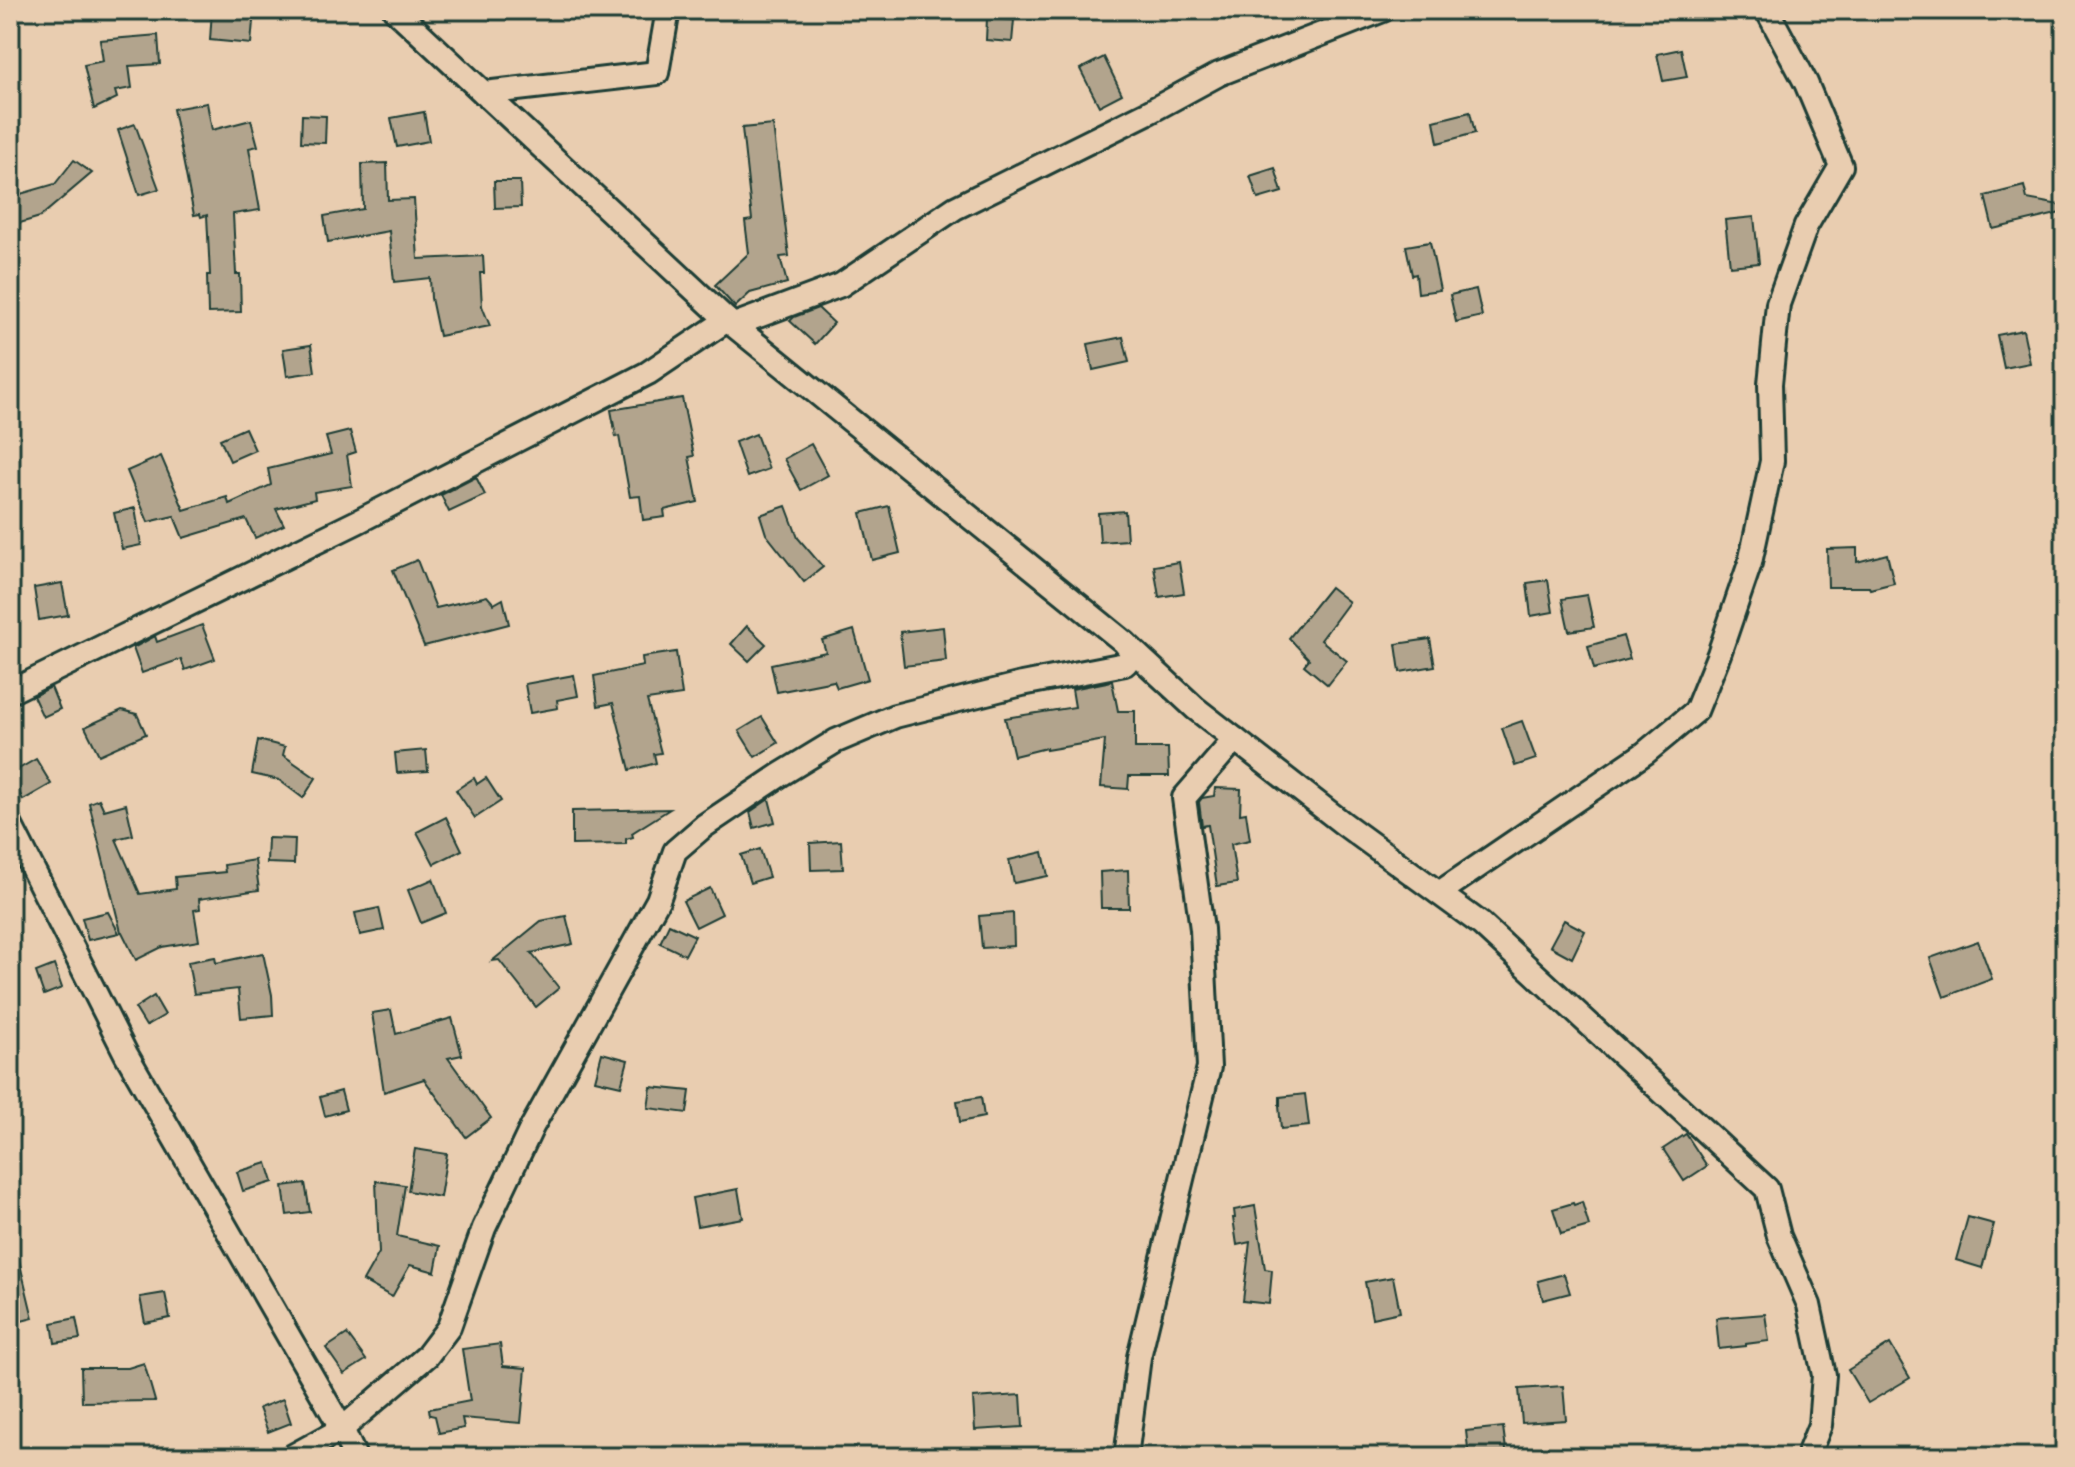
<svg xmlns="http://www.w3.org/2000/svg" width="2075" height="1467" viewBox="0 0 2075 1467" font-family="'Gochi Hand',sans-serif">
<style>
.building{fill:#b2a48d;stroke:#1f3d34;stroke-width:2}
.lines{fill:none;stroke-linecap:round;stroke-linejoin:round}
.street-casing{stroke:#1f3d34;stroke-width:28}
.street{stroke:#e9cdb0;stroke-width:22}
</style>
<rect width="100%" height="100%" fill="#e9cdb0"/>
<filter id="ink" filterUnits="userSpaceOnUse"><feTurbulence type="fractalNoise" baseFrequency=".0125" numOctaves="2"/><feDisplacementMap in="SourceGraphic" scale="16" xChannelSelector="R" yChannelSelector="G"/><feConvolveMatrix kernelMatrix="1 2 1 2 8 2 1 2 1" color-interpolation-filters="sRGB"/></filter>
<g filter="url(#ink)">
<!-- building -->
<g class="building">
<polygon points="212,10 254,10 251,44 210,40"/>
<polygon points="987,18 1014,20 1012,42 986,40"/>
<polygon points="158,35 160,64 129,66 132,88 115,91 117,98 94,109 84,65 103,61 100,40"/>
<polygon points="1681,49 1687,77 1663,81 1657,54"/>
<polygon points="1104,57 1122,94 1099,106 1080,69"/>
<polygon points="207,103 212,130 251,120 258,146 249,148 260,210 233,214 236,274 240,274 241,312 208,313 207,275 210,275 207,215 201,217 200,214 194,215 173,109"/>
<polygon points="424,112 429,141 397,147 391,118"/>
<polygon points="1470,112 1475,133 1438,143 1434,121"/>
<polygon points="302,115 326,116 325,143 301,142"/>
<polygon points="135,124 159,189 139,195 118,130"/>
<polygon points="773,125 789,256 780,257 787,283 750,293 735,307 715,285 749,253 745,221 752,220 742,128"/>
<polygon points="74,160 92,173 40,217 10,226 10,197 55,184"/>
<polygon points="387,163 388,200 414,199 418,259 483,256 484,273 480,273 482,306 490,326 439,336 431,298 430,278 394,282 389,231 328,242 324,216 363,209 362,164"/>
<polygon points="1275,168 1282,192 1258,199 1250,176"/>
<polygon points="494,181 520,181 521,207 495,208"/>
<polygon points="2024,186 2027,199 2065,206 2065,212 1993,229 1985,196"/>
<polygon points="1754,217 1759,263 1730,266 1725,220"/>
<polygon points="1430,242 1440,290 1418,293 1416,274 1412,275 1406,246"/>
<polygon points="1476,289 1482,316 1456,322 1450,295"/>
<polygon points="818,308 834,323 815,344 790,321 794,317"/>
<polygon points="2023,330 2030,363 2004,368 1997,335"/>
<polygon points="1123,337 1129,362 1093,370 1088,344"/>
<polygon points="311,345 315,372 287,376 283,349"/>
<polygon points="682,398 694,456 689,457 698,502 664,510 665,517 643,520 640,496 630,497 619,436 616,437 611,410"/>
<polygon points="245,428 255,450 230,461 220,439"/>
<polygon points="350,431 356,452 347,455 352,486 314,492 315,499 276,509 284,525 255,538 246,519 183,538 174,516 148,522 127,471 161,456 184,510 227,497 229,504 271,485 268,469 331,454 326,437"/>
<polygon points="756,434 769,469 747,477 735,442"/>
<polygon points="811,444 828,475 801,490 784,459"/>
<polygon points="476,477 485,495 449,512 441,495"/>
<polygon points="786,506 798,538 823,567 804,582 766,534 760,515"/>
<polygon points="889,506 900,553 872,560 861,513"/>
<polygon points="135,508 141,545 122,549 114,513"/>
<polygon points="1125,511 1127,540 1100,542 1098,513"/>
<polygon points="1857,548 1857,562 1887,554 1894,583 1870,589 1869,587 1828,587 1827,549"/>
<polygon points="417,560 436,608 487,596 494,604 503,599 509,624 424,646 393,570"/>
<polygon points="1179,562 1184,593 1159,597 1154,566"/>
<polygon points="1548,580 1553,612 1531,616 1527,583"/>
<polygon points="62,583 68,615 39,620 34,588"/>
<polygon points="1330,587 1349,602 1321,640 1347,661 1328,685 1304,665 1309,659 1289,638"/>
<polygon points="1587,595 1594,627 1569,631 1562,599"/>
<polygon points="202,625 215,659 185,670 181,659 142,673 133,648 155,636 157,642"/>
<polygon points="747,626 766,644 749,661 731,644"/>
<polygon points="943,627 946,661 904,666 900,632"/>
<polygon points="854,630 868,679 837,688 834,681 777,692 771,664 826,652 822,640"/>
<polygon points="1623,636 1630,659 1594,669 1588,646"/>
<polygon points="1430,639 1435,666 1400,672 1396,644"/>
<polygon points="676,652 682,695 647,700 661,753 654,754 656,763 630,770 613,703 598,706 594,676 643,666 642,657"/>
<polygon points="574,675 578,696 557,700 558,708 530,713 525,684"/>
<polygon points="1112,681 1118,711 1135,711 1135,748 1168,748 1169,776 1129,776 1128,789 1101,787 1105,740 1046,750 1046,748 1014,756 1005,718 1075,707 1072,689"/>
<polygon points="51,687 60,709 43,717 33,696"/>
<polygon points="122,710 137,714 146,734 99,755 85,727"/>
<polygon points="762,717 778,743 755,757 739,731"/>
<polygon points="1522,721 1536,759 1515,766 1502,728"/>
<polygon points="258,740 285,747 283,755 316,778 303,798 279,780 252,774"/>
<polygon points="426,750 428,771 397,773 395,753"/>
<polygon points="36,759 51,784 23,800 10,774"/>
<polygon points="474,778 477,784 486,778 501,801 475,818 456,790"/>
<polygon points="1215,788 1241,789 1240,814 1246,813 1250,840 1231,844 1237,883 1217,886 1208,825 1202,826 1199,802 1202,798 1214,796"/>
<polygon points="99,799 104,810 126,804 133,835 116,839 140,894 176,889 175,877 225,872 224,865 255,860 259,890 199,899 200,909 194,910 199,941 162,947 136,960 122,932 121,932 89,803"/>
<polygon points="769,799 775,822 754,828 750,812"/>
<polygon points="670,809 632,833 633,837 626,839 626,844 572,845 572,811"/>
<polygon points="446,817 462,850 434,864 417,832"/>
<polygon points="268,838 295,839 294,864 267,863"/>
<polygon points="841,841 843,869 811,870 810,843"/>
<polygon points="760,849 769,877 750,883 741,855"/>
<polygon points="1043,852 1048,876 1014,883 1009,860"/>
<polygon points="1128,870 1129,908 1101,908 1100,872"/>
<polygon points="433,879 446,913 421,923 408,890"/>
<polygon points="710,888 722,914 696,927 683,901"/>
<polygon points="379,908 384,930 360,935 355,913"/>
<polygon points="108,912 119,933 88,940 82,918"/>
<polygon points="1013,913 1014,946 982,948 979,916"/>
<polygon points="566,916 573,944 531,953 559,988 536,1007 499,960 492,961 541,921"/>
<polygon points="1564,920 1585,931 1572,958 1550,946"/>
<polygon points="669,924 695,936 685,955 660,943"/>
<polygon points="1978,941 1992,979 1944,997 1930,958"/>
<polygon points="263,953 272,995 273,1015 241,1018 238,989 194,994 188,962 215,957 216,963"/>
<polygon points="54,965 62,988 44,995 36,972"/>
<polygon points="154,996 165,1015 146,1026 135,1008"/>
<polygon points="391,1010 396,1034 452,1018 462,1055 448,1058 491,1118 466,1137 424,1079 384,1092 372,1013"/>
<polygon points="602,1053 628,1060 621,1086 595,1080"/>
<polygon points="651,1087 690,1091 687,1113 648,1108"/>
<polygon points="341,1091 346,1110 325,1116 320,1097"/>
<polygon points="1305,1094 1309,1126 1281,1129 1279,1105 1280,1105 1280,1097"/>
<polygon points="981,1097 984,1117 960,1122 957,1101"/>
<polygon points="1686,1134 1707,1166 1684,1181 1663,1149"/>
<polygon points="415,1149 447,1154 440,1197 408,1191"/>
<polygon points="267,1163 273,1182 243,1191 237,1172"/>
<polygon points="376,1181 405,1185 397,1236 440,1246 435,1272 410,1265 392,1297 363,1281 379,1253"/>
<polygon points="305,1183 310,1212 287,1215 283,1186"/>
<polygon points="738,1189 743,1218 697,1226 692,1198"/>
<polygon points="1582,1202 1589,1226 1561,1234 1553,1209 1573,1203 1574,1205"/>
<polygon points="1255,1206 1265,1269 1272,1270 1269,1304 1243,1301 1250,1242 1237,1245 1233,1218 1235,1218 1234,1210"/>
<polygon points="1968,1217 1994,1224 1982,1268 1956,1260"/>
<polygon points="18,1256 33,1318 10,1324 10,1257"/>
<polygon points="1564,1274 1570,1293 1543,1300 1538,1281"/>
<polygon points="1393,1277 1400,1312 1372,1318 1365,1282"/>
<polygon points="165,1293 170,1318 145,1323 140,1297"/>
<polygon points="1765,1314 1769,1341 1746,1344 1746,1346 1719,1349 1716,1318"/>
<polygon points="76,1318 80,1339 55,1343 52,1323"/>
<polygon points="347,1334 366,1360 344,1374 326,1348"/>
<polygon points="500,1344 503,1366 526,1368 521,1423 462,1418 464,1428 439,1433 435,1416 430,1415 429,1409 470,1401 462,1349"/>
<polygon points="1890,1344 1910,1378 1868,1403 1848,1370"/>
<polygon points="144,1363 155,1401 82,1402 81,1368 128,1368"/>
<polygon points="1563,1386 1566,1420 1522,1423 1519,1389"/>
<polygon points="1021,1395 1023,1427 975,1430 973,1398"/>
<polygon points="283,1399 291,1423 268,1432 259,1408"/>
<polygon points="1503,1427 1507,1457 1469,1457 1466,1431"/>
</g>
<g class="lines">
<!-- street casing -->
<g class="street-casing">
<g id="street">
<polyline points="484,93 657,73 668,10"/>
<polyline points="734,325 841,285 955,208 1149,112 1219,74 1383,10"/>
<polyline points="1125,643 1195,708 1344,824 1481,924 1767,1189 1779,1236 1809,1305 1824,1375 1820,1425 1810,1450 1811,1457"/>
<polyline points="10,692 357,522 648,373 727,320"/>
<polyline points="10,824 126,1054 342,1429 355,1457"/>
<polyline points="1439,893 1645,753 1696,711 1719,654 1750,563 1772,461 1770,384 1778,304 1806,226 1841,166 1806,83 1767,10"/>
<polyline points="291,1457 342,1429 427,1356 449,1327 484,1228 532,1127 658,900 675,851 704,826 780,775 836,741 895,716 1022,684 1125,664 1131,657 1130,650 1124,642 727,320 395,10"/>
<polyline points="1126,1457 1139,1357 1209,1067 1202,929 1184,798 1235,739"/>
</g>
</g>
<!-- street -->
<use href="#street" class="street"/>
</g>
</g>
<!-- margin -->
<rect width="2075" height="1467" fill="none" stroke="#e9cdb0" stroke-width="40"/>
<rect x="20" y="20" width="2035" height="1427" fill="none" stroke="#1f3d34" stroke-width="3" filter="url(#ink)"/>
</svg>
